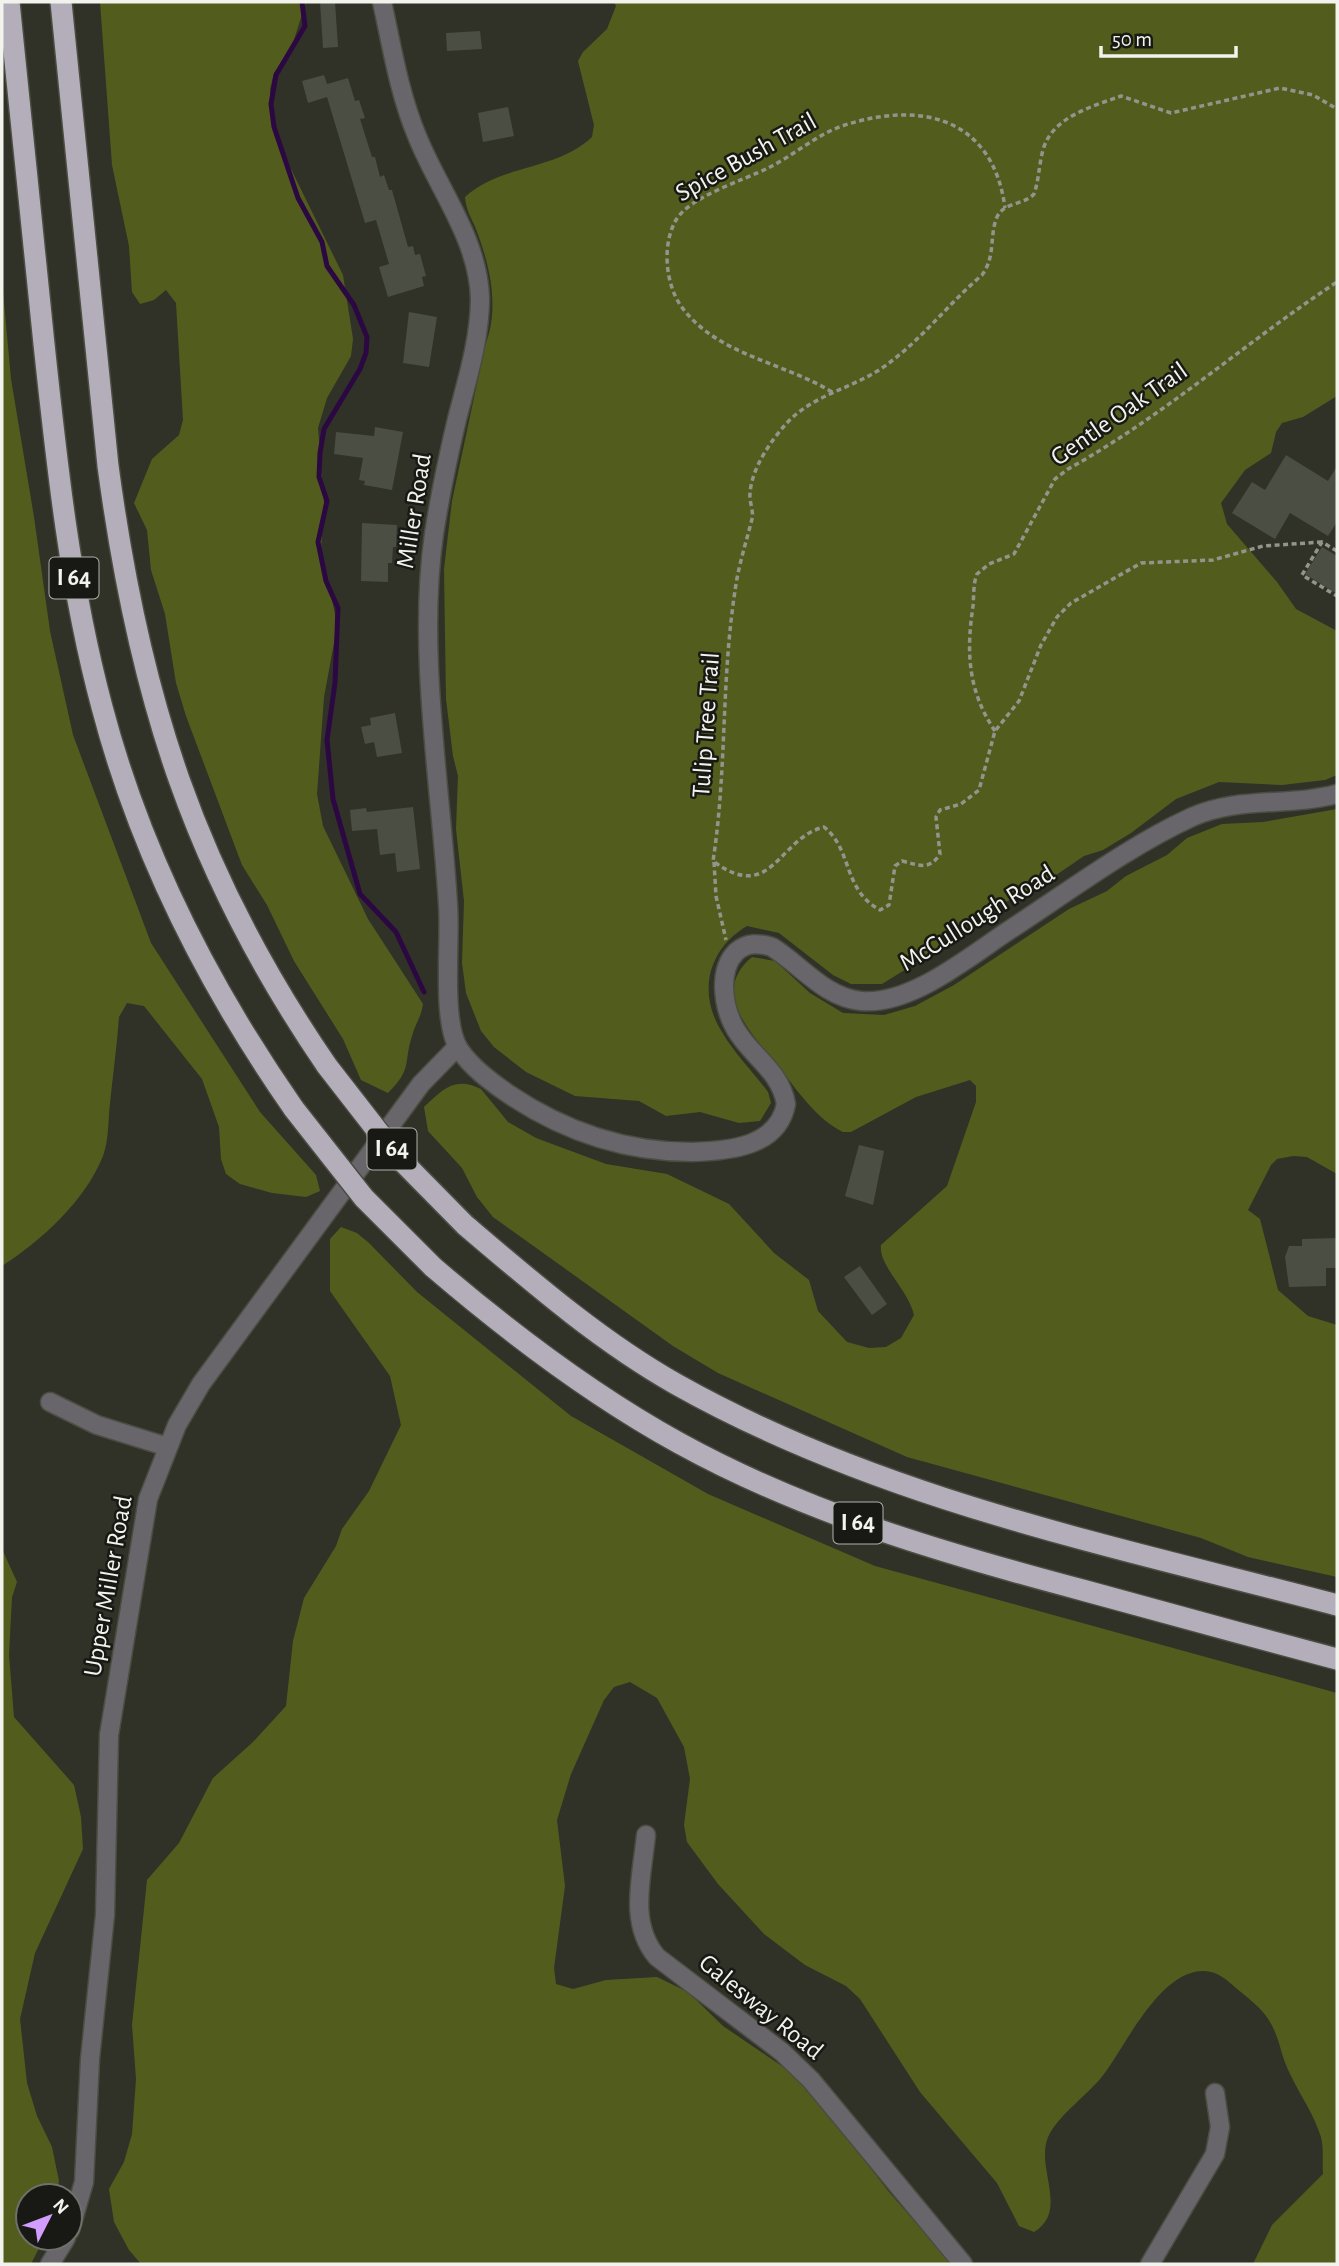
<svg xmlns="http://www.w3.org/2000/svg" width="1339" height="2266" viewBox="0 0 1339 2266" font-family="'Alegreya Sans',sans-serif">
<style>
.green{fill:#525d1d}
.lines{fill:none;stroke-linecap:round;stroke-linejoin:round}
.stream{stroke:#2c0842;stroke-width:5}
.building{fill:#4b4e42}
.street-casing{stroke:#4b4d43;stroke-width:21}
.highway-casing{stroke:#4b4d43;stroke-width:24}
.path{stroke:#93958c;stroke-width:3.5;stroke-dasharray:5 3.5;stroke-linecap:butt}
.street{stroke:#68666b;stroke-width:18}
.highway{stroke:#b4aeba;stroke-width:21}
.highway-bridge-casing{stroke:#4b4d43;stroke-width:24;stroke-linecap:butt}
.highway-bridge{stroke:#b4aeba;stroke-width:21}
.labels{text-anchor:middle;dominant-baseline:central;stroke-width:5;stroke-linejoin:round;paint-order:stroke}
.shield{fill:#181914;stroke:#b0b2ab;stroke-width:2}
.shield-label{font-size:24px;font-weight:bold;fill:#f1f3ec}
.street-label{font-size:26px;fill:#f1f3ec;stroke:#181914}
</style>
<rect width="100%" height="100%" fill="#303227"/>
<!-- green -->
<g class="green">
<path d="M100,2h206l-14,44 -18,27 -4,16 3,32 17,46 53,108 10,64 -2,17 -24,42 -9,30 6,75 -3,47 14,64 1,18 -12,65 -7,97 6,32 45,93 55,85c-2,14 -8,20 -11,32 -9,28 1,32 -24,57l-27,-13 -18,-41 -49,-78 -27,-56 -25,-40 -56,-149 -10,-33 -11,-69 -14,-44 -4,-40 -13,-27 18,-44 27,-24 4,-15 -7,-117 -10,-13 -12,10 -14,4 -8,-12 -3,-46 -17,-81z"/>
<path d="M614,2h723v394l-34,21 -21,6 -6,9 -5,21 -26,17 -24,33 6,21 50,58 19,27 41,22v144l-12,5 -43,5 -63,-3 -43,17 -45,34 -28,17 -19,6 -44,30 -39,18 -36,21 -38,31 -45,28h-31l-18,-9 -54,-42 -32,-7c-39,23 -50,67 -25,106 13,22 31,40 46,60l3,11 -11,18 -21,2 -39,-11 -34,4 -27,-15 -64,-5 -49,-24 -32,-25 -13,-16 -15,-38 -4,-30 2,-62 -8,-72 2,-53 -5,-20 -7,-57 -2,-130 8,-68 33,-155c15,-39 5,-80 -9,-117 -5,-12 -10,-19 -11,-32 36,-33 91,-26 127,-60l2,-12 -16,-64 5,-9 24,-23 9,-23z"/>
<path d="M2,281l9,98 23,138 16,114 23,104 78,208 109,169 56,63 4,16 -14,6 -34,-4 -32,-9 -14,-10 -5,-15 -2,-32 -17,-48 -58,-73 -17,-3 -8,14c-2,28 -6,57 -9,86 -2,17 -1,37 -7,53 -18,45 -61,84 -101,110z"/>
<path d="M1337,809v365l-30,-17 -14,-1 -16,3 -6,6 -23,45 12,9 18,71 30,26 29,9v252l-89,-20 -47,-19 -294,-81 -189,-84 -45,-27 -180,-129 -16,-20 -15,-29 -34,-37 -4,-24c19,-18 31,-31 57,-18l27,33 28,16 70,26 61,10 62,30 45,49 35,27 9,31 29,31 22,6 17,-1 15,-9 13,-23c-5,-24 -36,-50 -33,-70l66,-59 29,-84v-16l-6,-6 -54,17 -65,35h-8c-25,-12 -44,-39 -61,-61 -23,-31 -76,-76 -30,-114l23,4 35,32 33,20 41,2 31,-9 39,-21 115,-76 38,-18 19,-15 41,-21 20,-17 35,-14 41,-2z"/>
<path d="M341,1227l16,6 12,10 48,49 154,124 137,78 167,72 462,127v571h-84l19,-39 51,-51c-1,-11 1,-25 -2,-37 -9,-30 -32,-56 -40,-87 -9,-33 -19,-41 -45,-62 -9,-8 -19,-17 -32,-17 -44,-1 -78,74 -100,103 -16,21 -41,37 -54,59 -18,32 21,76 -16,99l-15,-6 -22,-43 -77,-91 -60,-93 -14,-13 -41,-21 -41,-31 -46,-50 -31,-42 -3,-17 6,-46 -6,-32 -27,-49 -27,-16 -16,5 -10,13 -33,74 -14,46 8,66 -11,82 2,16 17,5 33,-9 51,-3 31,15 35,34 66,45 20,18 80,103 63,72h-811l-12,-14 -15,-28 -5,-33 15,-27 8,-28 4,-55 -4,-54 15,-145 32,-37 34,-65 40,-36 33,-36 7,-65 11,-43 32,-52 6,-17 27,-38 32,-66 -11,-49 -60,-85v-52z"/>
<polygon points="2,1549 17,1582 12,1597 9,1655 14,1717 74,1785 81,1817 83,1849 35,1953 20,2019 27,2083 37,2116 52,2147 59,2181 56,2196 28,2196 28,2238 44,2238 31,2264 2,2264"/>
</g>
<g class="lines">
<!-- stream -->
<polyline class="stream" points="302,2 305,26 276,75 271,104 274,127 298,198 322,242 327,266 354,305 367,337 366,353 360,369 324,429 320,453 319,477 327,501 318,542 326,581 338,608 335,683 327,740 333,799 360,894 396,932 424,992"/>
</g>
<!-- building -->
<g class="building">
<polygon points="320,2 335,2 338,47 323,48"/>
<polygon points="480,31 482,49 447,51 446,33"/>
<polygon points="324,75 327,84 348,78 355,101 359,100 365,118 360,119 372,157 375,157 380,177 384,175 389,190 392,190 408,247 413,246 415,255 420,254 426,276 422,277 424,286 388,297 379,267 389,264 376,220 365,223 327,97 308,103 302,81"/>
<polygon points="508,107 514,136 483,142 478,113"/>
<polygon points="409,312 437,317 429,367 403,363"/>
<polygon points="375,427 403,432 392,490 364,485 365,481 359,480 363,458 334,454 336,432 374,436"/>
<polygon points="1286,455 1328,481 1337,466 1337,522 1328,536 1290,513 1275,539 1232,513 1252,482 1265,490"/>
<polygon points="362,523 397,525 396,547 393,547 392,563 388,563 388,582 361,581"/>
<polygon points="1322,547 1337,556 1337,594 1305,574"/>
<polygon points="395,713 402,753 377,757 374,742 365,744 361,727 371,725 370,718"/>
<polygon points="413,807 420,869 397,872 395,853 380,855 377,829 352,831 350,810 366,808 367,812"/>
<polygon points="859,1145 884,1151 873,1205 845,1196"/>
<polygon points="1337,1238 1337,1268 1326,1268 1326,1286 1289,1287 1285,1257 1289,1246 1302,1246 1302,1239"/>
<polygon points="860,1266 887,1304 872,1315 844,1277"/>
</g>
<g class="lines">
<!-- street casing -->
<g class="street-casing">
<g id="street">
<path d="M382,2c10,45 17,91 35,134 21,53 61,102 63,162 0,41 -13,82 -23,121 -9,38 -17,76 -23,115 -17,116 7,253 14,371 3,36 -7,116 11,144 12,18 31,32 48,44 56,38 116,59 185,59 37,-1 86,-5 94,-48 -8,-47 -60,-54 -62,-117 0,-13 3,-26 12,-35 11,-10 23,-9 36,-5 29,18 52,50 89,54 50,5 110,-46 150,-72 58,-38 118,-83 181,-112 46,-21 97,-10 145,-23"/>
<polyline points="50,1402 97,1425 168,1447"/>
<path d="M646,1835c-4,42 -18,88 11,122l125,95 29,28 152,184"/>
<polyline points="70,2230 84,2182 90,2059 105,1915 109,1735 148,1499 177,1425 201,1384 421,1084 457,1047"/>
<polyline points="50,2264 66,2238"/>
<polyline points="1150,2264 1215,2154 1220,2127 1215,2093"/>
</g>
</g>
<!-- highway casing -->
<g class="highway-casing">
<g id="highway">
<path d="M9,2c12,114 23,228 35,342 13,122 26,244 58,363 38,145 107,280 192,402"/>
<path d="M61,2l47,464c31,231 86,406 219,600"/>
<path d="M465,1225c67,57 135,116 211,159 204,115 437,162 661,221"/>
<path d="M433,1267c77,66 157,127 246,176 127,70 267,111 407,148 84,23 167,46 251,68"/>
</g>
</g>
<!-- path -->
<g class="path">
<path d="M832,392c-49,-30 -116,-37 -151,-86 -16,-23 -19,-62 -5,-86 13,-23 68,-40 92,-52 25,-12 48,-33 74,-42 78,-26 151,-9 163,82"/>
<path d="M1322,542l-59,4 -50,14 -72,3 -70,40 -14,14 -16,28 -22,56 -24,30 -16,59 -18,14 -21,6 -4,7 4,37c-11,17 -21,11 -38,7l-7,5 -6,39 -9,5c-38,-21 -27,-60 -56,-83 -46,11 -52,78 -111,34 14,-90 8,-180 22,-270 3,-24 11,-48 17,-72 2,-8 -3,-17 -2,-26 2,-25 20,-51 36,-69 26,-29 65,-35 96,-56 38,-26 65,-63 100,-93 14,-19 7,-39 15,-58 7,-15 27,-12 37,-23 5,-14 5,-30 9,-44 9,-33 48,-43 78,-54l50,17 109,-25 33,7 24,14"/>
<polyline points="1337,551 1322,542 1302,575 1337,596"/>
<path d="M995,731c-27,-40 -29,-78 -22,-125 1,-11 0,-22 4,-32l12,-10 25,-10 41,-75 13,-10c96,-53 178,-127 269,-187"/>
<polyline points="714,862 716,896 726,940"/>
</g>
<!-- street -->
<use href="#street" class="street"/>
<!-- highway -->
<use href="#highway" class="highway"/>
<!-- highway-bridge casing -->
<g class="highway-bridge-casing">
<g id="highway-bridge">
<polyline points="327,1066 397,1156 465,1225"/>
<polyline points="294,1109 364,1198 433,1267"/>
</g>
</g>
<!-- highway-bridge -->
<use href="#highway-bridge" class="highway-bridge"/>
</g>
<g class="labels">
<!-- shield labels -->
<g class="shield">
<rect x="49.5" y="557.5" width="49" height="41" rx="5"/>
<rect x="367.5" y="1128.5" width="49" height="41" rx="5"/>
<rect x="833.5" y="1502.5" width="49" height="41" rx="5"/>
</g>
<g class="shield-label">
<text x="74" y="578">I 64</text>
<text x="392" y="1149">I 64</text>
<text x="858" y="1523">I 64</text>
</g>
<!-- street labels -->
<g class="street-label">
<text transform="translate(746 157) rotate(-29)">Spice Bush Trail</text>
<text transform="translate(1119 414) rotate(-35)">Gentle Oak Trail</text>
<text transform="translate(414 511) rotate(-81)">Miller Road</text>
<text transform="translate(706 725) rotate(-86)">Tulip Tree Trail</text>
<text transform="translate(977 918) rotate(-32)">McCullough Road</text>
<text transform="translate(108 1586) rotate(-80)">Upper Miller Road</text>
<text transform="translate(761 2007) rotate(39)">Galesway Road</text>
</g>
</g>
<!-- border -->
<rect width="1339" height="2266" fill="none" stroke="#f1f3ec" stroke-width="7"/>
<!-- north arrow -->
<g transform="translate(49 2217) rotate(48)"><circle r="33" fill="#181914" stroke="#6f706a" stroke-width="2"/>
<path d="M0-5L12 26L0 18L-12 26Z" fill="#d29dfd"/>
<text y="-10" font-size="19" font-weight="bold" text-anchor="middle" fill="#f1f3ec">N</text>
</g>
<!-- scale -->
<path d="M1101 46v10h135v-10" fill="none" stroke="#f1f3ec" stroke-width="3.5"/>
<text x="1112" y="46" font-size="21" fill="#f1f3ec" stroke="#181914" stroke-width="5" paint-order="stroke">50 m</text>
</svg>
